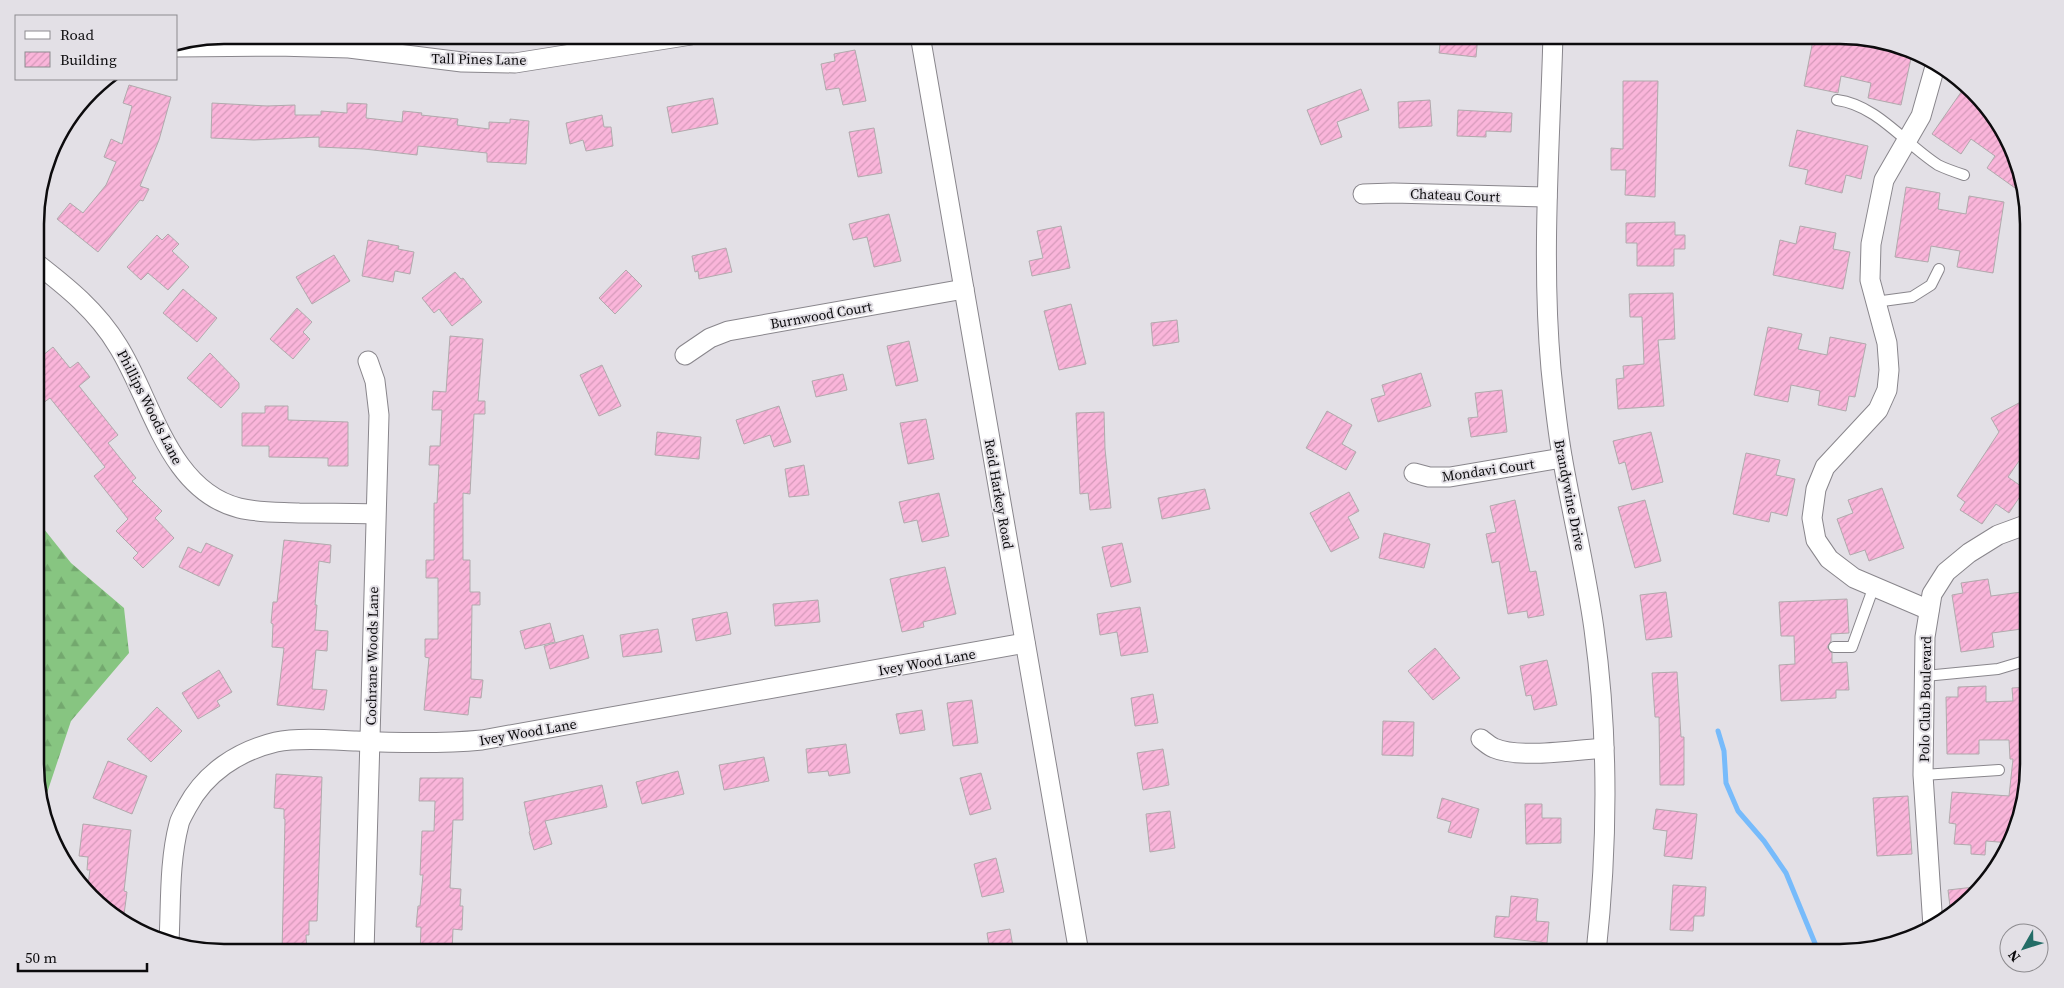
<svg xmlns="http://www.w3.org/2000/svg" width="2064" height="988" viewBox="0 0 2064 988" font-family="'Source Serif 4',serif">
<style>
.forest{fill:url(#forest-firs)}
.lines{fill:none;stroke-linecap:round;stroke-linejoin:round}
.stream{stroke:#77bbfb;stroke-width:5}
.building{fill:url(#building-hatch);stroke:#b1aaad}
.service-casing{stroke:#89868c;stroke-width:12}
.minor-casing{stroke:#89868c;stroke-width:21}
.service{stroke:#fff;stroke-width:10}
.minor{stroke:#fff;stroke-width:19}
.labels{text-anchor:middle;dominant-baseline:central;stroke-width:4;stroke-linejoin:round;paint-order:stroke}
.street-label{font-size:14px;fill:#0c0b0d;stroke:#e3e0e6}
.rim{fill:none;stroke:#0c0b0d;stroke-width:2.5}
</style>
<defs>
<pattern id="forest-firs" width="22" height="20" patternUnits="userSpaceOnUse" patternTransform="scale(1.25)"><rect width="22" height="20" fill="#87c581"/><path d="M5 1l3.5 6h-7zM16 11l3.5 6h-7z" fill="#73a86e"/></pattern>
<pattern id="building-hatch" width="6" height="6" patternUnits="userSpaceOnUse" patternTransform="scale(1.25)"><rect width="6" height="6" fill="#fab5da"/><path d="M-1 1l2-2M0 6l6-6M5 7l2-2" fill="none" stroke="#d59aba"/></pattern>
</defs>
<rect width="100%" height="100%" fill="#e3e0e6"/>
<!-- forest -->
<polygon class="forest" points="36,519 71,563 124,608 129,653 71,721 42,808 37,789"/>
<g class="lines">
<!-- stream -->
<polyline class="stream" points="1718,731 1724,751 1726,783 1738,811 1764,841 1786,873 1819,953"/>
</g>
<!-- building -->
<g class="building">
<polygon points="1441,35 1478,35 1476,57 1439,53"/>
<polygon points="1814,35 1840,35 1848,37 1847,40 1876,46 1876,42 1913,49 1901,105 1868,98 1871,83 1841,76 1838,93 1804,86"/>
<polygon points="855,50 866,101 843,105 839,88 826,90 821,64 835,61 834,54"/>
<polygon points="1623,81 1658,81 1655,197 1625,195 1626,170 1611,170 1611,148 1623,149"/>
<polygon points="129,85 171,97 159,140 140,186 149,189 143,201 140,200 98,252 57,219 70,203 83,213 106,185 116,162 104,157 111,139 122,144 132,106 123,103"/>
<polygon points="1966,85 1990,109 2015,152 2022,178 2015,188 1987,168 1995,156 1971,139 1961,154 1932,134"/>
<polygon points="1361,89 1369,110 1337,122 1342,137 1321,145 1307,110"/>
<polygon points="713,98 718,124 672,133 667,107"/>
<polygon points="1430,100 1432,126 1399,128 1398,102"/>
<polygon points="212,103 267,106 295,105 295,115 321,115 321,111 347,113 347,103 367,104 366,118 402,122 403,111 422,113 421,115 458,119 457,125 489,129 489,122 510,123 510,119 529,121 526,164 487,162 487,153 418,146 417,155 364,149 319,147 319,137 254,140 211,138"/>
<polygon points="1458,110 1512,113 1511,132 1486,131 1486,137 1457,136"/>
<polygon points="602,115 604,127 611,127 613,146 586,151 583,140 570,144 566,123"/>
<polygon points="874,128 882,173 858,177 849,132"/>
<polygon points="1797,130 1868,146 1861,179 1846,175 1842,193 1805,184 1808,170 1789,166"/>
<polygon points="1906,187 1940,193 1938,209 1966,214 1969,196 2004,202 1993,273 1957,267 1960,251 1931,246 1928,262 1895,257"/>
<polygon points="889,214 901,261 874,267 867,237 853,240 849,224"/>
<polygon points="1675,222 1675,235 1685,235 1685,249 1674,249 1674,266 1637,266 1637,243 1626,243 1626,223"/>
<polygon points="1061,226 1070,268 1032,276 1029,261 1043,258 1037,231"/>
<polygon points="1800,226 1836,233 1833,249 1850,252 1843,289 1773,275 1780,240 1796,244"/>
<polygon points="168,234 179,244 172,251 189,267 168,290 148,273 141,280 127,267 157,235 162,240"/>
<polygon points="368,240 399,246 398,249 414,252 410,274 395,271 393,282 362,276"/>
<polygon points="726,248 732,272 699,279 698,271 695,272 692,256"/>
<polygon points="334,255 350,281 312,304 296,277"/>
<polygon points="626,270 642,286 615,314 599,298"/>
<polygon points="455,272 461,279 463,278 482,302 452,326 439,309 434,313 422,298"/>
<polygon points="183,289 217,318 197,342 163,313"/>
<polygon points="1673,293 1675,339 1658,340 1664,406 1618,409 1616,379 1624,378 1623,366 1644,364 1642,317 1630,317 1629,294"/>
<polygon points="1071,304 1086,364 1059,370 1044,311"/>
<polygon points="297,308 312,322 303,332 310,339 293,359 270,339"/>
<polygon points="1177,320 1179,342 1153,346 1151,323"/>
<polygon points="1768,327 1802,334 1798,349 1827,355 1830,337 1866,344 1855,397 1849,396 1846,411 1818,405 1820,391 1791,385 1788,402 1754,395"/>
<polygon points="450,336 483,339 478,401 485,401 485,414 474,414 470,494 463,493 463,560 470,560 470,592 480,592 480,605 472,605 471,679 483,680 481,698 470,697 468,715 424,710 429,658 425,657 425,639 438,639 438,578 426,578 426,560 434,560 434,503 437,503 439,465 429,465 430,446 440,446 442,410 432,410 433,391 446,392"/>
<polygon points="909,341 918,381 896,386 887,346"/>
<polygon points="53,347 70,368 78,362 90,377 79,386 118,435 108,443 136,478 132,481 162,511 155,518 174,538 143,568 133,558 138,553 116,531 128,519 94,476 105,467 50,398 43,403 36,394 36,361"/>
<polygon points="210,353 239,383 239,388 221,408 187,378"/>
<polygon points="602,365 621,406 599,416 580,375"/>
<polygon points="1421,373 1431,406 1378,422 1371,399 1385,395 1382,385"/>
<polygon points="843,374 847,390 816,397 812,381"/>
<polygon points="1502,390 1507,432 1471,437 1468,418 1478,417 1475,393"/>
<polygon points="2028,398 2028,456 2019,461 2008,477 2025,489 2009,513 1996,504 1982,524 1960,510 1965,502 1957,496 1999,432 1991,418"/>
<polygon points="265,406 288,406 288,420 348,422 348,466 328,466 328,458 269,457 269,446 242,446 242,413 265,413"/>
<polygon points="779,406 791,442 774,447 770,435 744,444 736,420"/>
<polygon points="1327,411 1352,425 1342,444 1356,452 1346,470 1306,448"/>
<polygon points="1104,412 1105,449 1111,508 1090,510 1088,493 1080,494 1076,413"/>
<polygon points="926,419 934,459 908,464 900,423"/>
<polygon points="657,432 701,437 699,459 655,455"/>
<polygon points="1651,432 1663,482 1632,490 1625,462 1619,464 1613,441"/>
<polygon points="1746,453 1780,460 1776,475 1795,479 1787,516 1771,512 1769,522 1733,514"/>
<polygon points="804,465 809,495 789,497 785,469"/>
<polygon points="1882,488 1904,548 1869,561 1865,550 1850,555 1837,519 1853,513 1848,500"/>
<polygon points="1205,489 1210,509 1162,519 1158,498"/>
<polygon points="1349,492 1359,511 1348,517 1359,538 1331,552 1310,513"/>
<polygon points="939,493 949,536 922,542 917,520 904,523 899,502"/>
<polygon points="1515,500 1530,572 1536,571 1544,615 1528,618 1527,611 1508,614 1499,561 1492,563 1486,534 1496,532 1490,506"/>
<polygon points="1645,500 1661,561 1635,568 1618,507"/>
<polygon points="1384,533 1430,544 1424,568 1379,558"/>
<polygon points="284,540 331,545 330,563 319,561 315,605 317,605 315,630 328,631 327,651 316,650 312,689 327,690 324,710 277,705 284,648 272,647 273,624 271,623 273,602 277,602"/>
<polygon points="206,543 233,555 219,586 179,567 188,547 201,553"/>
<polygon points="1122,543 1131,582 1111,587 1102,547"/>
<polygon points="945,567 956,614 923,622 924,627 902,632 890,579"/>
<polygon points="1988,579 1991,596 2029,591 2029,628 1992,633 1994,647 1961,652 1952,595 1963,593 1961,583"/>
<polygon points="1666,592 1672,637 1646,640 1640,595"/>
<polygon points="1847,599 1849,633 1831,634 1831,641 1827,647 1832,653 1832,663 1847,662 1849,690 1836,690 1836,698 1781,701 1779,665 1795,664 1794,636 1781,636 1779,602"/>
<polygon points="818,600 820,622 775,626 773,604"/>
<polygon points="1140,607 1148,652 1121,656 1117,632 1100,635 1097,614"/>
<polygon points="727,612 731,634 696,641 692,619"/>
<polygon points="550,623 555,642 525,649 520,631"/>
<polygon points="658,629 662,652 623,657 620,635"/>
<polygon points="583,635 589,658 550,669 544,646"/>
<polygon points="1435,648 1460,678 1433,700 1408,671"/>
<polygon points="1547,660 1557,705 1534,710 1531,695 1526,696 1520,666"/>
<polygon points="219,670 232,692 217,701 220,706 198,719 182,693"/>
<polygon points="1677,672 1681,737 1684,737 1684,785 1660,785 1659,717 1655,717 1652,673"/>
<polygon points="1986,686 1986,702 2013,701 2012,688 2029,687 2029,764 2015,837 2011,843 1986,841 1985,855 1971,854 1971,845 1954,844 1956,824 1949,823 1952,792 2009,796 2013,759 2010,759 2009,740 1979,740 1979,754 1947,754 1946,697 1958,697 1958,687"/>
<polygon points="1153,694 1158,723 1135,726 1131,698"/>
<polygon points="972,700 978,743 953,746 947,703"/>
<polygon points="157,707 182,731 151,762 127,739"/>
<polygon points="922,710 925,730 900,734 896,714"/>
<polygon points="1383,721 1414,722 1413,756 1382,755"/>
<polygon points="846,744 850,773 829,776 828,771 808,773 806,749"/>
<polygon points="1163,749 1169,785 1143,790 1137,753"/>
<polygon points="764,757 769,781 724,790 719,765"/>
<polygon points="108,761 147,776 132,814 93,798"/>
<polygon points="678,771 684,794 642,804 636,782"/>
<polygon points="981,773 991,809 970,815 960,778"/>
<polygon points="276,774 322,777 317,921 309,921 309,935 306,935 307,953 282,953 285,819 284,819 284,809 274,808"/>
<polygon points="420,778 463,778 463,820 453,820 450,888 461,889 460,906 463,906 462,930 453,929 452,953 420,953 421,927 416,927 418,906 420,906 423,875 420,875 422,831 434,831 435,801 419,801"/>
<polygon points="602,785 607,807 545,821 552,844 534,850 529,832 530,831 524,802"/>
<polygon points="1908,796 1912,854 1877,856 1873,798"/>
<polygon points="1442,798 1479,809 1471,838 1448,832 1451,822 1437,818"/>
<polygon points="1525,804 1542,804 1542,818 1561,818 1561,843 1526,844"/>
<polygon points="1656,809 1697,814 1692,859 1664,856 1667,831 1653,829"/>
<polygon points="1170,811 1175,848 1150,852 1146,814"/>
<polygon points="83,824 131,830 124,891 127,892 123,922 109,914 87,892 90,870 87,870 88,857 79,856"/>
<polygon points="996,858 1004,892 982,897 974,864"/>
<polygon points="1673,885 1706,887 1704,916 1694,916 1693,931 1670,930"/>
<polygon points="1983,886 1964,904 1951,915 1948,890"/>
<polygon points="1511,896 1538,899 1536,921 1549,922 1547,943 1494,937 1496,916 1509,917"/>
<polygon points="1010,929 1014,953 990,953 987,933"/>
</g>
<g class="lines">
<!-- service casing -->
<g class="service-casing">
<g id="service">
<path d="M1837,100c40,5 68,44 101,65 8,4 17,7 26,10"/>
<polyline points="1875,302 1912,297 1931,285 1939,269"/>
<polyline points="1834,647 1852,647 1874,586"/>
<polyline points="1925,676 1998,669 2028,660"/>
<polyline points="1923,775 1999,770"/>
</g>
</g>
<!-- minor casing -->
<g class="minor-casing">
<g id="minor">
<polyline points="920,35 1079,953"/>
<path d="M1553,35c-3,111 -12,223 -2,334 3,29 6,58 11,87 10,58 24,115 32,173 15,109 14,215 2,324"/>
<polyline points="176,47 277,46 349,48 462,62 515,63 691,35"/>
<polyline points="1363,194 1393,193 1547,197"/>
<path d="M36,263c31,24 61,48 82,83 34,54 50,144 121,162 20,5 40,4 60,5 26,0 51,0 76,1"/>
<polyline points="685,355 710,338 728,331 964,289"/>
<polyline points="1414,473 1429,477 1450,477 1562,458"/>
<polyline points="1929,610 1854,578 1829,559 1816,540 1812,518 1816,489 1825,467 1878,410 1887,390 1889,370 1887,343 1870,280 1871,244 1884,180 1921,116 1936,63"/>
<path d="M1481,739c4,3 8,7 13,9 25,11 82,2 110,0"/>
<polyline points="1933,927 1923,775 1925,637 1932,594 1946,572 1969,553 1998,535 2028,524"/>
<path d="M169,942c2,-38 0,-80 10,-118 1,-5 5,-11 8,-17 18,-34 51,-56 89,-65 22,-5 57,-2 80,-1 42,2 84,3 126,-1l543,-97"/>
<polyline points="364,953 379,415 375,381 368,361"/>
</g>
</g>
<!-- service -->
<use href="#service" class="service"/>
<!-- minor -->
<use href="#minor" class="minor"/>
</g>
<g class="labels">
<!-- street labels -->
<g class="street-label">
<text transform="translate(479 59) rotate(1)">Tall Pines Lane</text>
<text transform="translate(1455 195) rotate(2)">Chateau Court</text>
<text transform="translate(821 315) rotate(-10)">Burnwood Court</text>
<text transform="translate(150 407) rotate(63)">Phillips Woods Lane</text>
<text transform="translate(1488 470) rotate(-8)">Mondavi Court</text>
<text transform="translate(999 494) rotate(80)">Reid Harkey Road</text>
<text transform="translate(1570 495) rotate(79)">Brandywine Drive</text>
<text transform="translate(372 656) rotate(-89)">Cochrane Woods Lane</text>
<text transform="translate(927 662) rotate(-10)">Ivey Wood Lane</text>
<text transform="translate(1925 699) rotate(-89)">Polo Club Boulevard</text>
<text transform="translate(528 732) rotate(-10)">Ivey Wood Lane</text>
</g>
</g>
<!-- crop -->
<path d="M0 0H2064V988H0ZM224 44H1840A180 180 0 0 1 2020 224V764A180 180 0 0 1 1840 944H224A180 180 0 0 1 44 764V224A180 180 0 0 1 224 44Z" fill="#e3e0e6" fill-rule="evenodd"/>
<path class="rim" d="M224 44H1840A180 180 0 0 1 2020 224V764A180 180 0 0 1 1840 944H224A180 180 0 0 1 44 764V224A180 180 0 0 1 224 44Z"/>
<!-- legend -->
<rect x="15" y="15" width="162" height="65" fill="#e3e0e6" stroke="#8d8b8f"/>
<rect x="25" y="31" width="25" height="8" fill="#ffffff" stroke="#8d8b8f"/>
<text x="60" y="40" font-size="15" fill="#0c0b0d">Road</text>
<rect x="25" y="52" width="25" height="15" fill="url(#building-hatch)" stroke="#8d8b8f"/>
<text x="60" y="65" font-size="15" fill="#0c0b0d">Building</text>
<!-- north arrow -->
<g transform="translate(2024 948) rotate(231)"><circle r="24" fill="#e3e0e6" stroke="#8d8b8f"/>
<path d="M0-4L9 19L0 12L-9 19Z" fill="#246d67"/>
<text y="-8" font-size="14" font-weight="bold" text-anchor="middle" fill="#0c0b0d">N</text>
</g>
<!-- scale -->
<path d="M18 963v8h129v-8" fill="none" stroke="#0c0b0d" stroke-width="2.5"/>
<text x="25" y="963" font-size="15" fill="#0c0b0d" stroke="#e3e0e6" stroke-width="4" paint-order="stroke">50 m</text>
</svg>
